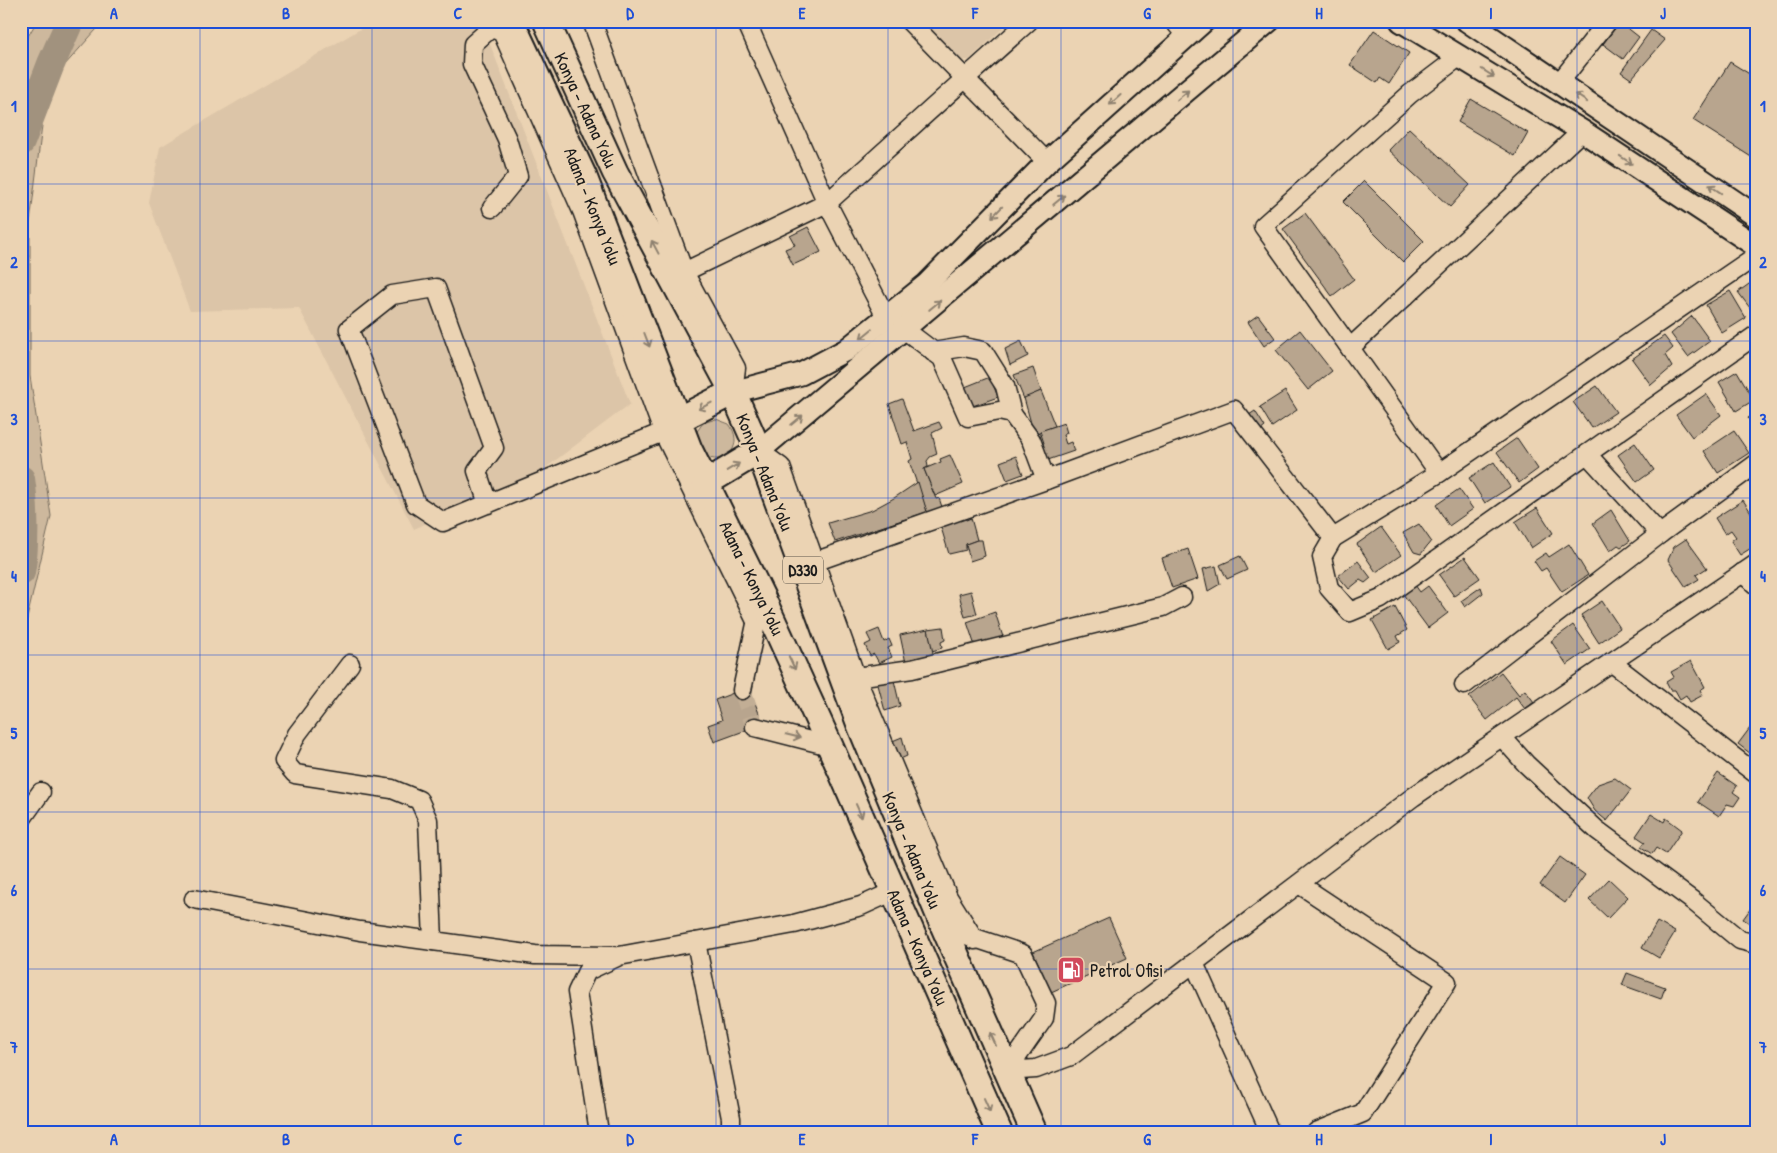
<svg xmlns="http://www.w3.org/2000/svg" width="1777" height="1153" viewBox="0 0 1777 1153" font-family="'Patrick Hand',sans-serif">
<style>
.built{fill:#dcc5a8}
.green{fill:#cdb89d;stroke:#746a5c}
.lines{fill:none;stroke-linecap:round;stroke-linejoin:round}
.river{stroke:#a1927e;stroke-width:28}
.building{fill:#b8a58e;stroke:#1c1c1c}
.minor-tunnel{stroke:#c2ae95;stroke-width:18;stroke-dasharray:18 9;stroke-linecap:butt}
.minor-casing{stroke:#1c1c1c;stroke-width:21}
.major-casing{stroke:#1c1c1c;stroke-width:25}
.highway-casing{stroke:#1c1c1c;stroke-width:29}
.minor{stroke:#ebd3b3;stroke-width:18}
.major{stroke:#ebd3b3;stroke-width:21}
.highway{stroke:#ebd3b3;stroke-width:25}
.oneway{stroke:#8e816f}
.grid{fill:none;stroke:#1d4ed8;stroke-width:1;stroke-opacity:0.55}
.labels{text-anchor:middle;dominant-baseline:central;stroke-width:4.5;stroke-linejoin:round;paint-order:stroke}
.shield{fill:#ebd3b3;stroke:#5a5349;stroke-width:1}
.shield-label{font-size:16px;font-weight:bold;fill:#1c1c1c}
.street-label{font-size:18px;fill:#1c1c1c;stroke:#ebd3b3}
.poi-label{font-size:18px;fill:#1c1c1c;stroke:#ebd3b3;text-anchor:start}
.neatline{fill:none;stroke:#1d4ed8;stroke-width:2}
.grid-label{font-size:16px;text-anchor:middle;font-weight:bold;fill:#1d4ed8}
</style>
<rect width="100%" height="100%" fill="#ebd3b3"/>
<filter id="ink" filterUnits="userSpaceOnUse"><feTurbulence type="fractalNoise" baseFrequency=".02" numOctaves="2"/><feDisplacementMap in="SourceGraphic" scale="10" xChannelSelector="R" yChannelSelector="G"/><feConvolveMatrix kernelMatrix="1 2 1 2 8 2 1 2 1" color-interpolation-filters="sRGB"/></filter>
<g filter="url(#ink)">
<!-- built -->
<g class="built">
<polygon points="374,21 481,21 630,404 540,472 414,529 299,308 190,311 149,203 160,147"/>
<polygon points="921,21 1010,21 969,60 957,61"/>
</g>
<!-- green -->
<g class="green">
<polygon points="37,21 104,21 47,85 30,223 30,376 51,516 21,644 21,48"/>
<path d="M716,419l13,5c15,19 0,42 -23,33l-11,-23 8,-11z"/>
</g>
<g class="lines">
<!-- river -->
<g class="river">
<polyline points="21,142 51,64 70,21"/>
<path d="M21,479c4,26 5,67 0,93"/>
</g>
</g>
<!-- building -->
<g class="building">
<polygon points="1620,22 1639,37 1623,59 1603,44"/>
<polygon points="1374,30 1409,53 1389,84 1380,78 1377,83 1350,65"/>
<polygon points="1651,30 1665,40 1631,79 1621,72"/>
<polygon points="1730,62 1756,78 1756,160 1693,120"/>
<polygon points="1471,99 1528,133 1515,156 1458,122"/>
<polygon points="1409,128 1470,185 1450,207 1388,150"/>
<polygon points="1364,181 1424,241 1403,262 1343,202"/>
<polygon points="1305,213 1354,279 1332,296 1283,229"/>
<polygon points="808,227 821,252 793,265 785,249 795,245 790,236"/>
<polygon points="1756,279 1756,316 1738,292"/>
<polygon points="1730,291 1746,318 1722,333 1706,305"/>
<polygon points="1258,315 1275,338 1264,346 1248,322"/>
<polygon points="1692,316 1710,341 1688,357 1671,334"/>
<polygon points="1300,330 1332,371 1308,390 1276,350"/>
<polygon points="1664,336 1673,348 1665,355 1672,367 1651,385 1632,359"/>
<polygon points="1021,341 1028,356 1010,365 1005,349"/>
<polygon points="1033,368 1041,391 1024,399 1014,375"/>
<polygon points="1737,371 1754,400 1736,411 1719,382"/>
<polygon points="990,377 998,397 967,408 960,389"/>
<polygon points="1597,386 1616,412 1592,428 1573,402"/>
<polygon points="1041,391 1055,426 1034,434 1024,398"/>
<polygon points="1285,391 1297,410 1272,427 1260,407"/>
<polygon points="1706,394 1721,415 1692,437 1676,415"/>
<polygon points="902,399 914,431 939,422 942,428 932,433 937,454 930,457 927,461 928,467 924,469 936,499 939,498 942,507 927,512 909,461 912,459 907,442 902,444 889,404"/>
<polygon points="1255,411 1265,427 1260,431 1249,415"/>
<polygon points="1756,413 1756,431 1748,418"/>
<polygon points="1064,423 1067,433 1063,435 1066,444 1071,442 1074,451 1045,461 1039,445 1044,443 1040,431"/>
<polygon points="1734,431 1749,453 1718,473 1704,451"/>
<polygon points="1517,438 1538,469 1519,483 1497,452"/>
<polygon points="1635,443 1654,470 1637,482 1618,455"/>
<polygon points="950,455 963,484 935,496 924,469 941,462 940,459"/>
<polygon points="1016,456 1023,474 1007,480 1000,462"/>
<polygon points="1494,462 1510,487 1485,503 1469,478"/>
<polygon points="918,482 927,512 835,542 828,523 872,510 894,498"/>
<polygon points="1459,489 1473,509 1449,526 1436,505"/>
<polygon points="1743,500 1756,520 1756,545 1740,555 1731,541 1736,537 1731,530 1725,534 1715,518"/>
<polygon points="1537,508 1553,533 1531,548 1515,522"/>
<polygon points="1611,510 1630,541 1621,547 1618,545 1610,551 1593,523"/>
<polygon points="964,515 966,520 971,518 977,540 966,544 966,550 949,554 940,524"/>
<polygon points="1419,524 1431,541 1421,554 1414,552 1403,533"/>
<polygon points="1381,527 1401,555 1376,572 1357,544"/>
<polygon points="1686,539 1707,568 1696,575 1699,579 1686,587 1668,560 1674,547"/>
<polygon points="977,540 982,540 985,556 970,561 966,544"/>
<polygon points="1569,544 1588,575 1562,592 1546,568 1541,571 1534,561 1546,553 1549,557"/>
<polygon points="1188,549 1198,579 1172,588 1162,558"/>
<polygon points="1240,556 1247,570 1227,579 1220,565"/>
<polygon points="1465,557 1480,578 1454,596 1439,575"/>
<polygon points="1358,561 1371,578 1365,583 1360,580 1349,589 1338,576"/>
<polygon points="1216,566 1220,584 1208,591 1203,569"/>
<polygon points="1415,585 1420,592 1428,586 1448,613 1428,628 1403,594"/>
<polygon points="1481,587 1483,593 1465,607 1461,601"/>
<polygon points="971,591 977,614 965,617 959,594"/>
<polygon points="1602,601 1620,628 1599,643 1581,615"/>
<polygon points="1395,607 1407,630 1397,636 1400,642 1388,649 1372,620"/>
<polygon points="995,612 1003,637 975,646 967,622"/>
<polygon points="1573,625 1590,649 1567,665 1551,641"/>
<polygon points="943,627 945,640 941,642 942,648 932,651 928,629"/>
<polygon points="879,629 884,642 889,639 892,646 888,648 892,657 879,663 874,654 870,656 865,645 871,642 867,634"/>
<polygon points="928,629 934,658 906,663 900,635"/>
<polygon points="1691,661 1705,687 1700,690 1703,695 1690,702 1686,695 1680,699 1675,690 1670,690 1666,682 1674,677 1671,672"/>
<polygon points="1501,672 1519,695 1525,690 1534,702 1525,709 1516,697 1487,720 1469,697"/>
<polygon points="893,676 900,706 885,711 877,681"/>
<polygon points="749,687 763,724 714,742 708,725 722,720 715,700"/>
<polygon points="1756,720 1756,756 1755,757 1738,744"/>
<polygon points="902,737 907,756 896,761 890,742"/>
<polygon points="1718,773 1737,786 1733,792 1740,797 1734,806 1727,804 1719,816 1698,802"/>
<polygon points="1615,778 1631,790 1607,821 1595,811 1587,798 1598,784"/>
<polygon points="1651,814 1664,822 1666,818 1682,830 1666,854 1656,848 1652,854 1641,847 1645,842 1636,836"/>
<polygon points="1560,857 1585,875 1565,903 1540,885"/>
<polygon points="1609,879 1628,897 1608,918 1589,900"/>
<polygon points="1756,901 1756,927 1743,919"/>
<polygon points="1109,918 1127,958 1051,992 1033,952"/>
<polygon points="1657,922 1675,932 1659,958 1642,948"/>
<polygon points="1627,973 1665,987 1661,999 1622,985"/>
</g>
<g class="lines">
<!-- minor-tunnel -->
<polyline class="minor-tunnel" points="742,690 755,727"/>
<!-- minor casing -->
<g class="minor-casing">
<g id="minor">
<polyline points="592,21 684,272 736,368 733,392"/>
<polyline points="746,21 827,203 886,317"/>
<polyline points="909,21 1047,162"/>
<polyline points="1174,21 1187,37"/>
<polyline points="1559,83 1608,21"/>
<polyline points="492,208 518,176 507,139 472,64 473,44 491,28 502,32 582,211 663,432 756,621"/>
<polyline points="684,272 827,203 1029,21"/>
<polyline points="905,330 942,358 968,417 999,411 1012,414 1031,440 1046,480"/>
<polyline points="1350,348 1582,131"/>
<polyline points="933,352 964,347 983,351 1005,386 1012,414"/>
<polyline points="759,451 781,467 856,677 948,897 975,940"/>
<polyline points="1587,454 1660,534"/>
<polyline points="1439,473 1263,226 1410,94 1460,56"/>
<polyline points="488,504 477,471 494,448 436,288 392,295 349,329 416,504 443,522 663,432"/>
<polyline points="1333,538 1439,473 1756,256"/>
<polyline points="814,562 1046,480 1234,410 1333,538 1322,557 1329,588 1350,612 1381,599 1756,335"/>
<polyline points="1742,573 1756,585"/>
<polyline points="1611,662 1756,774"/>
<polyline points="350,664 297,734 284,761 295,774 392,789 419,800 428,820 433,941"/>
<polyline points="856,677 912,669 1163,607 1182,597"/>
<polyline points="1464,685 1660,534 1756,464"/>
<polyline points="742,690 759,610"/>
<polyline points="755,727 830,746"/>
<polyline points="1502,737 1526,764 1597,830 1693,901 1740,940 1756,944"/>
<polyline points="21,820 41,792"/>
<polyline points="1299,884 1447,982 1363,1113 1316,1132"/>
<polyline points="194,899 360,931 535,955 614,956"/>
<polyline points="966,935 1023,954 1046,1003 1044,1018 1007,1071"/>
<polyline points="696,942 731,1118 731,1132"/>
<polyline points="1194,963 1270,1132"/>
<polyline points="1007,1071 1036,1069 1071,1056 1413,797 1756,564"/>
<polyline points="599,1132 577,992 587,971 619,956 794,924 861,906 894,891"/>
</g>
</g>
<!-- major casing -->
<g class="major-casing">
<g id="major">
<polyline points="1401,21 1582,131 1756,246"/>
<polyline points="1467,21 1756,216"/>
<polyline points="733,392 801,374 846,350 926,285 1047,162 1204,21"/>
<polyline points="759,451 1269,21"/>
</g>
</g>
<!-- highway casing -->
<g class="highway-casing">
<g id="highway">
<polyline points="511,21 584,177 689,449 762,597 830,746 999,1132"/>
<polyline points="546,21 615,172 733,392 759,451 860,725 943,925 1034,1132"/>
<polyline points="678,420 733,392"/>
<polyline points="706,483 759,451"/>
</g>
</g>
<!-- minor -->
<use href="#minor" class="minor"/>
<!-- major -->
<use href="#major" class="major"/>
<!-- highway -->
<use href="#highway" class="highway"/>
</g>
<!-- one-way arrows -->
<defs><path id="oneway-shaft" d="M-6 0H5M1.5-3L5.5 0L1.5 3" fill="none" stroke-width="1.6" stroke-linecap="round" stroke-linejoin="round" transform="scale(1.25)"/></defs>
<g class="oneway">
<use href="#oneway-shaft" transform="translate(1488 73) rotate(32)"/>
<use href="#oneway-shaft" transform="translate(1183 95) rotate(-40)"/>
<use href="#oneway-shaft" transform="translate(1581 98) rotate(-146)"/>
<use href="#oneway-shaft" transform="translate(1115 100) rotate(138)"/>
<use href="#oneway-shaft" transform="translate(1626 160) rotate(34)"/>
<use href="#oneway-shaft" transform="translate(1715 189) rotate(-146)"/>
<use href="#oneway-shaft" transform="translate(1059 200) rotate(-40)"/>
<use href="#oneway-shaft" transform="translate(997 212) rotate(134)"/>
<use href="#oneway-shaft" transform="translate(655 247) rotate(-118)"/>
<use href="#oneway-shaft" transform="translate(935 305) rotate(-40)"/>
<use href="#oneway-shaft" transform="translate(866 334) rotate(141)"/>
<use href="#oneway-shaft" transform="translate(647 340) rotate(69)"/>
<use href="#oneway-shaft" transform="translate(705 406) rotate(153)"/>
<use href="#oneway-shaft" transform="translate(797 420) rotate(-40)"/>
<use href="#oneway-shaft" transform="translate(733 467) rotate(-31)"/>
<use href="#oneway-shaft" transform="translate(792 663) rotate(65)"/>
<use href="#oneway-shaft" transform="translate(793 736) rotate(14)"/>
<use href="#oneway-shaft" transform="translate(859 811) rotate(66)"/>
<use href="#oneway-shaft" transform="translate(993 1039) rotate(-114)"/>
<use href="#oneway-shaft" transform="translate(987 1105) rotate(66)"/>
</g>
</g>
<!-- grid -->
<path class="grid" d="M200,21v1111M372,21v1111M544,21v1111M716,21v1111M888,21v1111M1061,21v1111M1233,21v1111M1405,21v1111M1577,21v1111M21,184h1735M21,341h1735M21,498h1735M21,655h1735M21,812h1735M21,969h1735"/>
<!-- icons -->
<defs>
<g id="fuel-square" transform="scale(1.4375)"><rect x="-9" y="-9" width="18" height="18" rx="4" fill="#d1495b" stroke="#ebd3b3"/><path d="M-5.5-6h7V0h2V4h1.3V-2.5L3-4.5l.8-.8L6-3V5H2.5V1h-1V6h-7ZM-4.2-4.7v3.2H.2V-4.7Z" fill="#fff"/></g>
</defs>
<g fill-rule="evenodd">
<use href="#fuel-square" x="1071" y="970"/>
</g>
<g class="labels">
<!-- shield labels -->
<rect class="shield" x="783" y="556.5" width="40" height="27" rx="4"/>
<g class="shield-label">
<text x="803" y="570">D330</text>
</g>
<!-- street labels -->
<g class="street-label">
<text transform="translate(586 110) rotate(65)">Konya - Adana Yolu</text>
<text transform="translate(593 206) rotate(68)">Adana - Konya Yolu</text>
<text transform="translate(765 472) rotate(68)">Konya - Adana Yolu</text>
<text transform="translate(752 578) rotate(64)">Adana - Konya Yolu</text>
<text transform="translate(912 850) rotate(67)">Konya - Adana Yolu</text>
<text transform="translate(918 947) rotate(66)">Adana - Konya Yolu</text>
</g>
<!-- poi labels -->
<g class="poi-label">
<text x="1090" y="970">Petrol Ofisi</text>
</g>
</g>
<!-- margin -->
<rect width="1777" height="1153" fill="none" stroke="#ebd3b3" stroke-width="55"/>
<rect x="28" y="28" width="1722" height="1098" class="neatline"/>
<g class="grid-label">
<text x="114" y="19">A</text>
<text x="286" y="19">B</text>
<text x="458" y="19">C</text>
<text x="630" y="19">D</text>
<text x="802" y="19">E</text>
<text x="975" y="19">F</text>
<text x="1147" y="19">G</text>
<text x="1319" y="19">H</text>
<text x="1491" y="19">I</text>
<text x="1663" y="19">J</text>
<text x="14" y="112">1</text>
<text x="1763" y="112">1</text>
<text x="14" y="268">2</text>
<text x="1763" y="268">2</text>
<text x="14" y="425">3</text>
<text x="1763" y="425">3</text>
<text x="14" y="582">4</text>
<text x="1763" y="582">4</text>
<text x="14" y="739">5</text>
<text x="1763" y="739">5</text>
<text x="14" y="896">6</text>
<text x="1763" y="896">6</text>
<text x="14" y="1053">7</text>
<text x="1763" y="1053">7</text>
<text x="114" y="1145">A</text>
<text x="286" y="1145">B</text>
<text x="458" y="1145">C</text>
<text x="630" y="1145">D</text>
<text x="802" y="1145">E</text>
<text x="975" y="1145">F</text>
<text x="1147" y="1145">G</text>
<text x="1319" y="1145">H</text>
<text x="1491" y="1145">I</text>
<text x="1663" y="1145">J</text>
</g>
</svg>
